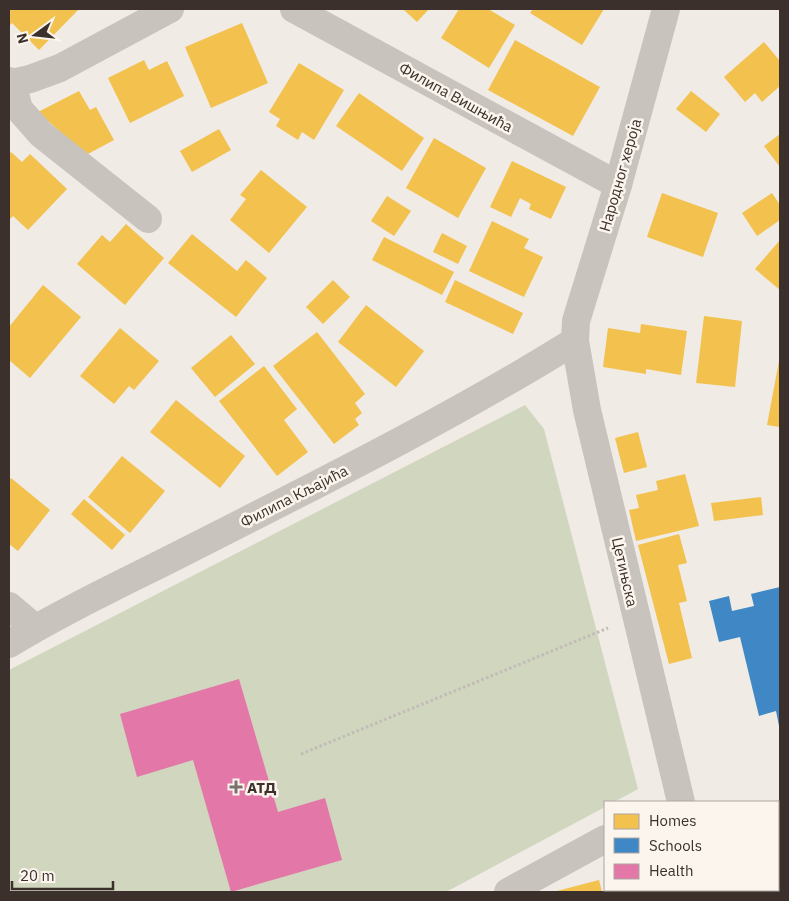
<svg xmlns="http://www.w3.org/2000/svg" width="789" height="901" viewBox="0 0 789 901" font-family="'IBM Plex Sans',sans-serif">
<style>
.green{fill:#d1d6bf}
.homes{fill:#f2c14e}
.schools{fill:#3f88c5}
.health{fill:#e377a8}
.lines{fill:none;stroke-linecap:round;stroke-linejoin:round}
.path{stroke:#c2bbb6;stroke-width:3;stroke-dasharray:2.5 2.5;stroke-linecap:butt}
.minor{stroke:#c9c3be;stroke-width:28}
.poi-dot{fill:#7a716c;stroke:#fbf5ee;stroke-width:2}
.labels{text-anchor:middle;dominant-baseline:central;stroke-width:5;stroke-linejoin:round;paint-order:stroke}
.street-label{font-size:15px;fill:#3b302b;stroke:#fbf5ee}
.poi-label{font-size:15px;font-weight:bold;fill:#3b302b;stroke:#fbf5ee;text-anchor:start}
</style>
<rect width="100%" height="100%" fill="#f0ebe5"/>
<!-- green -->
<polygon class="green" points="525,405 544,429 638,789 614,802 605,802 605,807 446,892 9,892 9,670"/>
<!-- homes -->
<g class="homes">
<polygon points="9,9 79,9 39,50 12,23 9,26"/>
<polygon points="403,9 429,9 417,22"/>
<polygon points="459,9 488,9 515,25 489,68 441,38"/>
<polygon points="533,9 604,9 582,45 530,13"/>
<polygon points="242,23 268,83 211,108 185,47"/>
<polygon points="515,40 600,87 573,136 488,90"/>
<polygon points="764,42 780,61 780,86 762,102 755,93 745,102 724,77"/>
<polygon points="144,60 149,70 167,61 184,96 130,123 108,78"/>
<polygon points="299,63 344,90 314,140 302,132 298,140 276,126 280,119 269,112"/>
<polygon points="79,91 90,110 96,107 114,140 86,155 38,112"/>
<polygon points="691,91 720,114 706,132 676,109"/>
<polygon points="359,93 424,138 402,171 336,126"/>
<polygon points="219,129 231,150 192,172 180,151"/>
<polygon points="780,134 780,167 764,146"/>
<polygon points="434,138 486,168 458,218 406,188"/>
<polygon points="11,152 22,162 30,154 67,189 28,230 13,216 9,220 9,155"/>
<polygon points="512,161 566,187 551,219 529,209 531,204 520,198 511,217 490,207"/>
<polygon points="261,170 307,207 269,253 230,220 246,199 240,195"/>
<polygon points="662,193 718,213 703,257 647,237"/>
<polygon points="772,193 780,205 780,220 757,236 742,213"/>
<polygon points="387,196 411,211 394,236 371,221"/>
<polygon points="492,221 529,239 524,248 543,257 524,297 469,271"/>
<polygon points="126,224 164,258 125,305 77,264 102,235 110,242"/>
<polygon points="442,233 467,246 458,264 433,252"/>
<polygon points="192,234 237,271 246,260 267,278 236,317 168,263"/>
<polygon points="384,237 454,272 442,295 372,260"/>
<polygon points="780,240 780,290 755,269"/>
<polygon points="333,280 350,297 323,324 306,307"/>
<polygon points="455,280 523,313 513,334 445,302"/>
<polygon points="43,285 81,317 30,378 9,360 9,327"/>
<polygon points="366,305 424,351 396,387 338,342"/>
<polygon points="704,316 742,321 735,387 696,383"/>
<polygon points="641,324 687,331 681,375 646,369 646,374 603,367 608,328 640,333"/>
<polygon points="120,328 159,361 134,390 129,386 114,404 80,376"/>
<polygon points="317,332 365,394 355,403 362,413 355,419 359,425 334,444 273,366"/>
<polygon points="231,335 255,364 215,397 191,368"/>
<polygon points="779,361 780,361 780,427 767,425"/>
<polygon points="264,366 297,409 284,420 308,452 277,476 219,401"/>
<polygon points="176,400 245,456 220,488 150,432"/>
<polygon points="638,432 647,467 624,473 615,438"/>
<polygon points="122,456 165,491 130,533 88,497"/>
<polygon points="685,474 699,526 636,541 629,510 639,508 636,495 658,490 656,481"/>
<polygon points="11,478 50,510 18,551 9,544 9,481"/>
<polygon points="761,497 763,515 714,521 711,503"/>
<polygon points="84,499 125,535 112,550 71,514"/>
<polygon points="679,534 687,563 678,565 687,601 679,603 692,658 669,664 638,545"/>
<polygon points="599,880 602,892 553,892"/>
</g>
<!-- schools -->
<polygon class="schools" points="780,587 780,725 779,726 776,711 759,716 740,637 719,642 709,601 729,596 732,611 754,606 751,594"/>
<!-- health -->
<polygon class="health" points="239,679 278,812 325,798 342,860 231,892 193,760 137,777 120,714"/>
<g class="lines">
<!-- path -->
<polyline class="path" points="301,754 608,628"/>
<!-- minor -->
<g class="minor">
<polyline points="294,9 618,185"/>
<polyline points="666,9 618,185 576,321 575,341 587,410 681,802"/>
<polyline points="9,81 12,83 19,109 41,134 148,219"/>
<polyline points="12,83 30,79 60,68 170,9"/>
<polyline points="9,606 35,628"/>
<path d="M9,644c61,-37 127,-67 191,-100 126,-64 254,-128 375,-203"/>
<polyline points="701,890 702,892"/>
<polyline points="508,892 605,839"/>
</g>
</g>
<!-- markers -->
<path class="poi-dot" d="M233.5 779.5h5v5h5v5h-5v5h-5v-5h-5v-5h5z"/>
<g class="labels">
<!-- street labels -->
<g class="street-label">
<text transform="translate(456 97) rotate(29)">Филипа Вишњића</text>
<text transform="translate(620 175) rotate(-74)">Народног хероја</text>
<text transform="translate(294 496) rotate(-27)">Филипа Кљајића</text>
<text transform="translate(625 572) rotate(77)">Цетињска</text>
</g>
<!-- poi labels -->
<g class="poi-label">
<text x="247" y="787">АТД</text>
</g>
</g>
<!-- border -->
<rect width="789" height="901" fill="none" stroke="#3b302b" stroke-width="20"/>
<!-- legend -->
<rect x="604" y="801" width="175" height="90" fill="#fbf5ee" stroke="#aea6a0"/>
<rect x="614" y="814" width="25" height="15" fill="#f2c14e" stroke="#aea6a0"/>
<text x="649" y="826" font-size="15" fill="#3b302b">Homes</text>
<rect x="614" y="838" width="25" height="15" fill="#3f88c5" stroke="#aea6a0"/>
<text x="649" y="851" font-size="15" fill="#3b302b">Schools</text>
<rect x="614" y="864" width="25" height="15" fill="#e377a8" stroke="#aea6a0"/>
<text x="649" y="876" font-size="15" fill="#3b302b">Health</text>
<!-- north arrow -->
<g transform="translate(35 35) rotate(255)" stroke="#fbf5ee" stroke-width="4" paint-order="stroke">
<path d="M0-4L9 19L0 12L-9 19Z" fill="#3b302b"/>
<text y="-8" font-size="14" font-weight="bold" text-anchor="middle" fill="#3b302b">N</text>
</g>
<!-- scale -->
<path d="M12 881v8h101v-8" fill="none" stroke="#3b302b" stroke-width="2.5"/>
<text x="20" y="881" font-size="15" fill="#3b302b" stroke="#fbf5ee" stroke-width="4" paint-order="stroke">20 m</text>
</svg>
